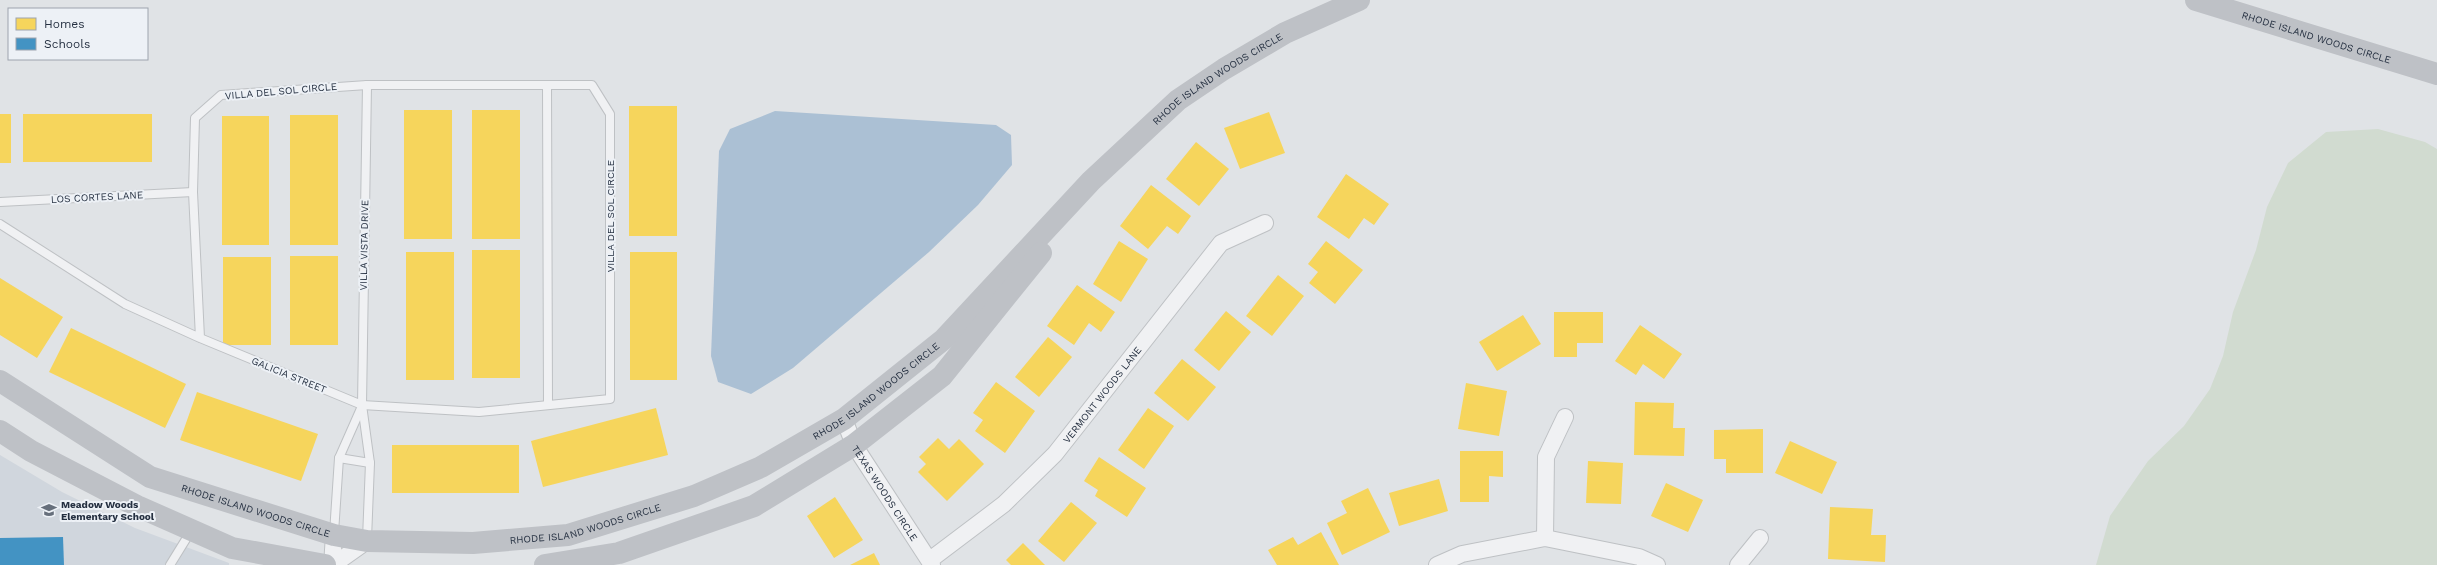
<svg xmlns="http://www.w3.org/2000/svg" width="2437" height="565" viewBox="0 0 2437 565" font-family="'Work Sans',sans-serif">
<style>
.built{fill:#d0d6dd}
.green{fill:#d1dbd0}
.water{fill:#abc0d4}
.homes{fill:#f6d55c}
.schools{fill:#4393c3}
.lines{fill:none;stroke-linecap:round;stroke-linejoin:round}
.lane-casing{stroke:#bec1c4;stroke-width:10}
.street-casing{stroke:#bec1c4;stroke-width:18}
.lane{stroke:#f0f1f3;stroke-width:8}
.street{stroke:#f0f1f3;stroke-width:16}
.secondary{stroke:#bec1c6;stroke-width:22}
.labels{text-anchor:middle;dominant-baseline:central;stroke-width:4;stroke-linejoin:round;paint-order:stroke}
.street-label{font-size:10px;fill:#253041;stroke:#edf1f6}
.poi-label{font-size:10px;font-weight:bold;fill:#253041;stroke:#edf1f6;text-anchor:start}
</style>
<rect width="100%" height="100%" fill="#e0e3e6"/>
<!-- built -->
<polygon class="built" points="0,455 62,492 135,528 229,563 229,565 0,565"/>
<!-- green -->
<polygon class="green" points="2378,129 2425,142 2437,149 2437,565 2096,565 2110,516 2148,461 2184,426 2210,389 2223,356 2233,312 2256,250 2267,207 2288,163 2326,132"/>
<!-- water -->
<polygon class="water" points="775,111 996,125 1011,135 1012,165 978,205 929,252 793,368 751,394 718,382 711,356 719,151 730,129"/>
<!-- homes -->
<g class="homes">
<rect x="629" y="106" width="48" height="130"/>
<rect x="404" y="110" width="48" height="129"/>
<rect x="472" y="110" width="48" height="129"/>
<polygon points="1269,112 1285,153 1240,169 1224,128"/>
<rect x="0" y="114" width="11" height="49"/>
<rect x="23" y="114" width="129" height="48"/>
<rect x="290" y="115" width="48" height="130"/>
<rect x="222" y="116" width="47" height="129"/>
<polygon points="1196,142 1229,169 1199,206 1166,179"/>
<polygon points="1346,174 1389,204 1374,225 1364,218 1349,239 1317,217"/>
<polygon points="1151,185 1191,216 1178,234 1167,226 1148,249 1120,226"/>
<polygon points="1119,241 1148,259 1121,302 1093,284"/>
<polygon points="1326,241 1363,270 1335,304 1309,283 1318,272 1308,264"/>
<rect x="472" y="250" width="48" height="128"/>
<rect x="406" y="252" width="48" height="128"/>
<rect x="630" y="252" width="47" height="128"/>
<rect x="290" y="256" width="48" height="89"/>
<rect x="223" y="257" width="48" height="88"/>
<polygon points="1278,275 1304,296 1272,336 1246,316"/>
<polygon points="0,278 63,317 37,358 0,335"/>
<polygon points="1077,285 1115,312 1101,332 1089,323 1074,345 1047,326"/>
<polygon points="1226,311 1251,332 1219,371 1194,350"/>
<polygon points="1554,312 1603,312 1603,343 1577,343 1577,357 1554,357"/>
<polygon points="1523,315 1541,344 1497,371 1479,342"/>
<polygon points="1640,325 1682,354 1664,379 1643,364 1636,375 1615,361"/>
<polygon points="71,328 186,384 165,428 49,372"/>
<polygon points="1048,337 1072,357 1039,397 1015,377"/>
<polygon points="1182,359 1216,387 1188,421 1154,393"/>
<polygon points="996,382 1035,411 1005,453 975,431 983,420 973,413"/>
<polygon points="1466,383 1507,391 1499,436 1458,429"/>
<polygon points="197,392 318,434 301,481 180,440"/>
<polygon points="1635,402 1674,403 1673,428 1685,428 1684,456 1634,455"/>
<polygon points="656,408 668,455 543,487 531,441"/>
<polygon points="1148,408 1174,426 1144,469 1118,450"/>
<polygon points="1763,429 1763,473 1726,473 1726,459 1714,459 1714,430"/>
<polygon points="938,438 949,449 959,439 984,464 947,501 918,472 926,464 919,457"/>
<polygon points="1790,441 1837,462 1822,494 1775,473"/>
<rect x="392" y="445" width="127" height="48"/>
<polygon points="1460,451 1503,451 1503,477 1489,476 1489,502 1460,502"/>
<polygon points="1099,457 1146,488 1127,517 1095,496 1098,490 1084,481"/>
<polygon points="1588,461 1623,463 1621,504 1586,503"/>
<polygon points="1439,479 1448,511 1399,526 1389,493"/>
<polygon points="1666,483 1703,500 1688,532 1651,516"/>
<polygon points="1368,488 1390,532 1342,555 1327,523 1347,513 1341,501"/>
<polygon points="835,497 863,540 834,558 807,516"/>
<polygon points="1071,502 1097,523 1064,562 1038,541"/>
<polygon points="1830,507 1873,509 1871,535 1886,535 1885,562 1828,559"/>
<polygon points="1321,532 1339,565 1277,565 1268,550 1293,537 1298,545"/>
<polygon points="1023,543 1045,565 1011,565 1006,560"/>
<polygon points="874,553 880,565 850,565"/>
</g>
<!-- schools -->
<polygon class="schools" points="63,537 64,565 0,565 0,538"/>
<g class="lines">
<!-- lane casing -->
<g class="lane-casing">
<g id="lane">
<polyline points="367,85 362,405 370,463 367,539"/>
<polyline points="547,85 548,405"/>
<polyline points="0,202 193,192"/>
<polyline points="0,224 125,304 200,338 362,405 479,412 610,399 610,114 592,85 367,85 221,95 195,118 193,192 200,338"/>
<polyline points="339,458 370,463"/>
<polyline points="334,533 339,458 362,406"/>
<polyline points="170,565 191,531"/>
</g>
</g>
<!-- street casing -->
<g class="street-casing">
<g id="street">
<path id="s1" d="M844,419l10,26 78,120"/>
<polyline points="1545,538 1546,457 1565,417"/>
<path id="s2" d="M930,560l74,-56 51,-50 166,-211 44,-20"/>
<polyline points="332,565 334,535"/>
<polyline points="333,565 367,541"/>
<polyline points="1437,565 1462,554 1545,538 1639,557 1657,565"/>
<polyline points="1738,565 1760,538"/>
</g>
</g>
<!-- lane -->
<use href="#lane" class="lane"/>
<!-- street -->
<use href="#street" class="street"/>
<!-- secondary -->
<g class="secondary">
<path id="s3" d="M2196,0l241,74"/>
<path id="s4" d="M0,381l150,96 184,58 33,6 106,2 95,-8 126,-39 67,-29 83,-48 100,-80 147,-158 87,-81 46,-31 61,-36 74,-33"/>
<polyline points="0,431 31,451 137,506 232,548 325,565"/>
<polyline points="545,565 619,553 754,506 854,445 942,376 1041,253"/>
</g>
</g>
<!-- icons -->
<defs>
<g id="school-bare" transform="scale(1.2)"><path d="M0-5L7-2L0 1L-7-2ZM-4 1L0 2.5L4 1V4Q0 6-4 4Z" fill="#666f7b" stroke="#edf1f6" stroke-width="2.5" paint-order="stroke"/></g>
</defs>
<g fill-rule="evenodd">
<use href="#school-bare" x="49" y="510"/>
</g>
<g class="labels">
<!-- street labels -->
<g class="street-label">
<text stroke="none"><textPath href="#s3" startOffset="126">RHODE ISLAND WOODS CIRCLE</textPath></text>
<text stroke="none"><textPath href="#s4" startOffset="1414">RHODE ISLAND WOODS CIRCLE</textPath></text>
<text transform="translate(281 91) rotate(-5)">VILLA DEL SOL CIRCLE</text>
<text transform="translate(97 197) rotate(-3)">LOS CORTES LANE</text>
<text transform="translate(610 216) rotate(-90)">VILLA DEL SOL CIRCLE</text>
<text transform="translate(364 245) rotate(-89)">VILLA VISTA DRIVE</text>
<text transform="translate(289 375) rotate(22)">GALICIA STREET</text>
<text stroke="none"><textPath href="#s4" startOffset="949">RHODE ISLAND WOODS CIRCLE</textPath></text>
<text stroke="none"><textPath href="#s2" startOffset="240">VERMONT WOODS LANE</textPath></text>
<text stroke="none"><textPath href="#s1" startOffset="85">TEXAS WOODS CIRCLE</textPath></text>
<text stroke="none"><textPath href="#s4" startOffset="289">RHODE ISLAND WOODS CIRCLE</textPath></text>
<text stroke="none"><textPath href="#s4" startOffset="625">RHODE ISLAND WOODS CIRCLE</textPath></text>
</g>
<!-- poi labels -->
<g class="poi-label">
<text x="61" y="504">Meadow Woods<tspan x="61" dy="12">Elementary School</tspan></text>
</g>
</g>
<!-- legend -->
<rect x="8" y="8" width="140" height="52" fill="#edf1f6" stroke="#9da4ae"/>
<rect x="16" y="18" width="20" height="12" fill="#f6d55c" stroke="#9da4ae"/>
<text x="44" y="28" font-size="12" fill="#253041">Homes</text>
<rect x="16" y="38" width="20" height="12" fill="#4393c3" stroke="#9da4ae"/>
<text x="44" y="48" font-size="12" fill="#253041">Schools</text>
</svg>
